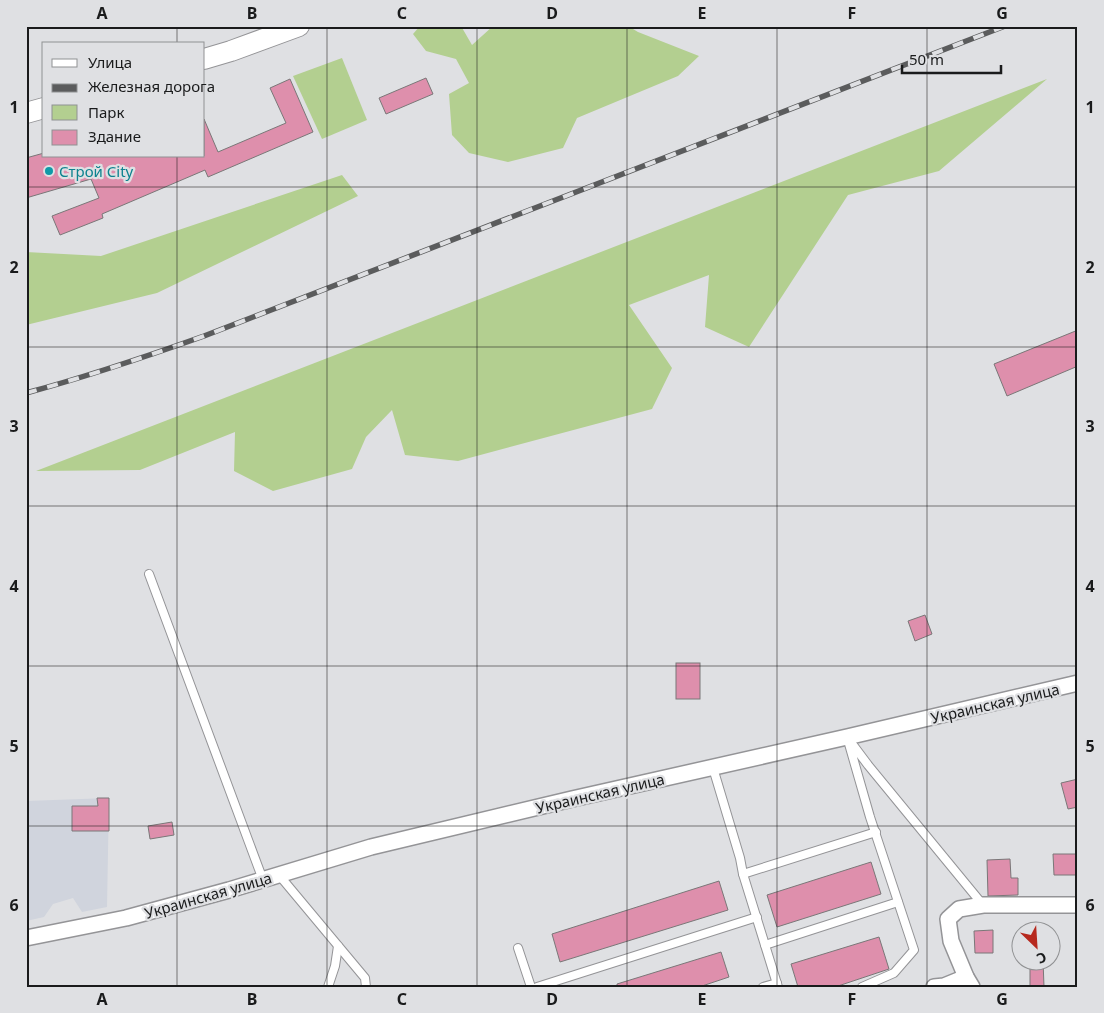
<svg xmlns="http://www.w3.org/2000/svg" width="1104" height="1013" viewBox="0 0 1104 1013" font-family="'Noto Sans',sans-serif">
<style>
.built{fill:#d0d4dd}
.green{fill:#b3cf90}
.building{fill:#de8fac;stroke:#7a7778}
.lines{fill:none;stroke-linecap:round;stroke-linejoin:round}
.lane-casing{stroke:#949497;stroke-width:10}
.street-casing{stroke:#949497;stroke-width:18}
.secondary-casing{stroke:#949497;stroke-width:22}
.lane{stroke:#fff;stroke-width:8}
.street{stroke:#fff;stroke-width:15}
.secondary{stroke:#fff;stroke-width:20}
.rail-casing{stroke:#5b5c5d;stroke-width:5.5}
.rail{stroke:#dfe0e3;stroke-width:4;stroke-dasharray:11;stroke-linecap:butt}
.grid{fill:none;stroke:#1a1b1c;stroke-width:1;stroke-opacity:0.55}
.culture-dot{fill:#0f9aa8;stroke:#dfe0e3;stroke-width:2}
.labels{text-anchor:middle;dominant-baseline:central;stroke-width:4.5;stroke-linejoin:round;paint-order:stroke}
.culture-label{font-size:15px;fill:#0d838f;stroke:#dfe0e3;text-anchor:start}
.street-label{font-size:15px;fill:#1a1b1c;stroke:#dfe0e3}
.neatline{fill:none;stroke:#1a1b1c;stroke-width:2}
.grid-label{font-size:16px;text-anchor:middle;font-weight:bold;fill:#1a1b1c}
</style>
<rect width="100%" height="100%" fill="#dfe0e3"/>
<!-- built -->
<polygon class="built" points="109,798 107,907 82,912 73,898 53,904 44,917 26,921 26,801"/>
<!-- green -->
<g class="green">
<polygon points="420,26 461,26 472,45 493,26 628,26 638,32 699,56 678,76 577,118 563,148 508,162 469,153 452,135 449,94 469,83 456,59 426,51 413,34"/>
<polygon points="342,58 367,120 322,139 293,76"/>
<polygon points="1047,79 939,171 848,195 749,347 705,327 709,275 629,305 672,368 652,409 458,461 405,455 392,410 366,437 352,469 273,491 234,471 235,432 140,470 36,471"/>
<polygon points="342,175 358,196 157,293 26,325 26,252 101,256"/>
</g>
<!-- building -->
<g class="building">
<polygon points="426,78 433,94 386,114 379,98"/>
<polygon points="290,79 313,132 208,177 205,170 102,214 103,218 60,235 52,216 99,198 91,179 26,198 26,158 44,153 44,156 204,156 204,119 218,152 286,123 270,88"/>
<polygon points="1078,330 1078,366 1007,396 994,364"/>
<polygon points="925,615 932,634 915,641 908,621"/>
<rect x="676" y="663" width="24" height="36"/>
<polygon points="1078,779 1078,807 1068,809 1061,783"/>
<polygon points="97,798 109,798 109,831 72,831 72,806 98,806"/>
<polygon points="172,822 174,835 150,839 148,826"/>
<polygon points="1053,854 1076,854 1076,875 1054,875"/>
<polygon points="1010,859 1011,878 1018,878 1018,895 988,896 987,860"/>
<polygon points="871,862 881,894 777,927 767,895"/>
<polygon points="719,881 728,910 560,962 552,934"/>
<polygon points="993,930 993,953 975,953 974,931"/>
<polygon points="879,937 889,969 835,987 798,987 791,964"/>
<polygon points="721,952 729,977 699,987 617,987 617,984"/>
<polygon points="1030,960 1043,960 1044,987 1030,987"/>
</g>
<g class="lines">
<!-- lane casing -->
<g class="lane-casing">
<g id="lane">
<polyline points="149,574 263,880"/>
<polyline points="713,768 740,858 743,874 778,987"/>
<polyline points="743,874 876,832"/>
<polyline points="279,875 365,978 366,987"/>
<polyline points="765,945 898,902"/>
<polyline points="518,948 531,987"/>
<polyline points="328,987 335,966 338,946"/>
<polyline points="537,987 757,917"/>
<polyline points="763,987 777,983"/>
<polyline points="862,987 894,973 914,950 870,817 847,737 868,765 983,905"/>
</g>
</g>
<!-- street casing -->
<g class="street-casing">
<g id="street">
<polyline points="26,938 126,918 229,890 371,847 572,799 847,737 1078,683"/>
<polyline points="934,987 944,986 966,977"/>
<polyline points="972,987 966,977 951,941 948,919 959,909 983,905 1078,905"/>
</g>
</g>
<!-- secondary casing -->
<g class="secondary-casing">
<g id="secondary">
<polyline points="204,59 231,51 299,26"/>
<polyline points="26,113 44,108"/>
</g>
</g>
<!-- lane -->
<use href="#lane" class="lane"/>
<!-- street -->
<use href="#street" class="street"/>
<!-- secondary -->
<use href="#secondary" class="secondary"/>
<!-- rail casing -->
<g class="rail-casing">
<path id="rail" d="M26,393c60,-16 119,-36 178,-57l801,-310"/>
</g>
<!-- rail -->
<use href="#rail" class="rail"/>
</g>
<!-- grid -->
<path class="grid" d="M177,26v18M327,26v961M477,26v961M627,26v961M777,26v961M927,26v961M177,156v831M26,187h1052M26,347h1052M26,506h1052M26,666h1052M26,826h1052"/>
<!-- markers -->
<circle class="culture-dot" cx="49" cy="171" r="5"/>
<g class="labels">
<!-- culture labels -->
<g class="culture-label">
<text x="59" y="171">Строй City</text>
</g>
<!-- street labels -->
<g class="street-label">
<text transform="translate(995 703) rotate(-13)">Украинская улица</text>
<text transform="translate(600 793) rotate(-13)">Украинская улица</text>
<text transform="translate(208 895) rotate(-16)">Украинская улица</text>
</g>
</g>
<!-- border -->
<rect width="1104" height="1013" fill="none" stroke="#dfe0e3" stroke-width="55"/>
<!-- legend -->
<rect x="42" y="42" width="162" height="115" fill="#dfe0e3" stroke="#909193"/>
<rect x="52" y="59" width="25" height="8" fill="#ffffff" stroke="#909193"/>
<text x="88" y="68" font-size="15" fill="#1a1b1c">Улица</text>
<rect x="52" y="84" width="25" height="8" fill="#5b5c5d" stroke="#909193"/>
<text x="88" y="92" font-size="15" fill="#1a1b1c">Железная дорога</text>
<rect x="52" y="105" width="25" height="15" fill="#b3cf90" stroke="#909193"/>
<text x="88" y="118" font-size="15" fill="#1a1b1c">Парк</text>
<rect x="52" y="130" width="25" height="15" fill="#de8fac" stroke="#909193"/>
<text x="88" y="142" font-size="15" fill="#1a1b1c">Здание</text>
<!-- north arrow -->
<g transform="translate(1036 946) rotate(155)"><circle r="24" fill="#dfe0e3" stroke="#909193"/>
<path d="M0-4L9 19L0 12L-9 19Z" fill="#b7291e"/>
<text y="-8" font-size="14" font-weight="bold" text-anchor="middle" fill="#1a1b1c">С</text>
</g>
<!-- scale -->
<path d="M902 65v8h99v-8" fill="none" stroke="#1a1b1c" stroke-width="2.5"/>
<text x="909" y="65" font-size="15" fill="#1a1b1c" stroke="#dfe0e3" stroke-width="4" paint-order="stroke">50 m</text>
<rect x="28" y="28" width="1048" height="958" class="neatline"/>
<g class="grid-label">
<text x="102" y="19">A</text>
<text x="252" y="19">B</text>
<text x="402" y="19">C</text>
<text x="552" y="19">D</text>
<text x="702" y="19">E</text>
<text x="852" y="19">F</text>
<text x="1002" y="19">G</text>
<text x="14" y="113">1</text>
<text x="1090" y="113">1</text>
<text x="14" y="273">2</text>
<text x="1090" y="273">2</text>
<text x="14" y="432">3</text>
<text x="1090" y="432">3</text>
<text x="14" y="592">4</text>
<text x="1090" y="592">4</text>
<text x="14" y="752">5</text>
<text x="1090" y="752">5</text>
<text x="14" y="911">6</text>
<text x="1090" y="911">6</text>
<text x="102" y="1005">A</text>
<text x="252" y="1005">B</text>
<text x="402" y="1005">C</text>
<text x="552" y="1005">D</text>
<text x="702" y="1005">E</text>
<text x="852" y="1005">F</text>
<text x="1002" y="1005">G</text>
</g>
</svg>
